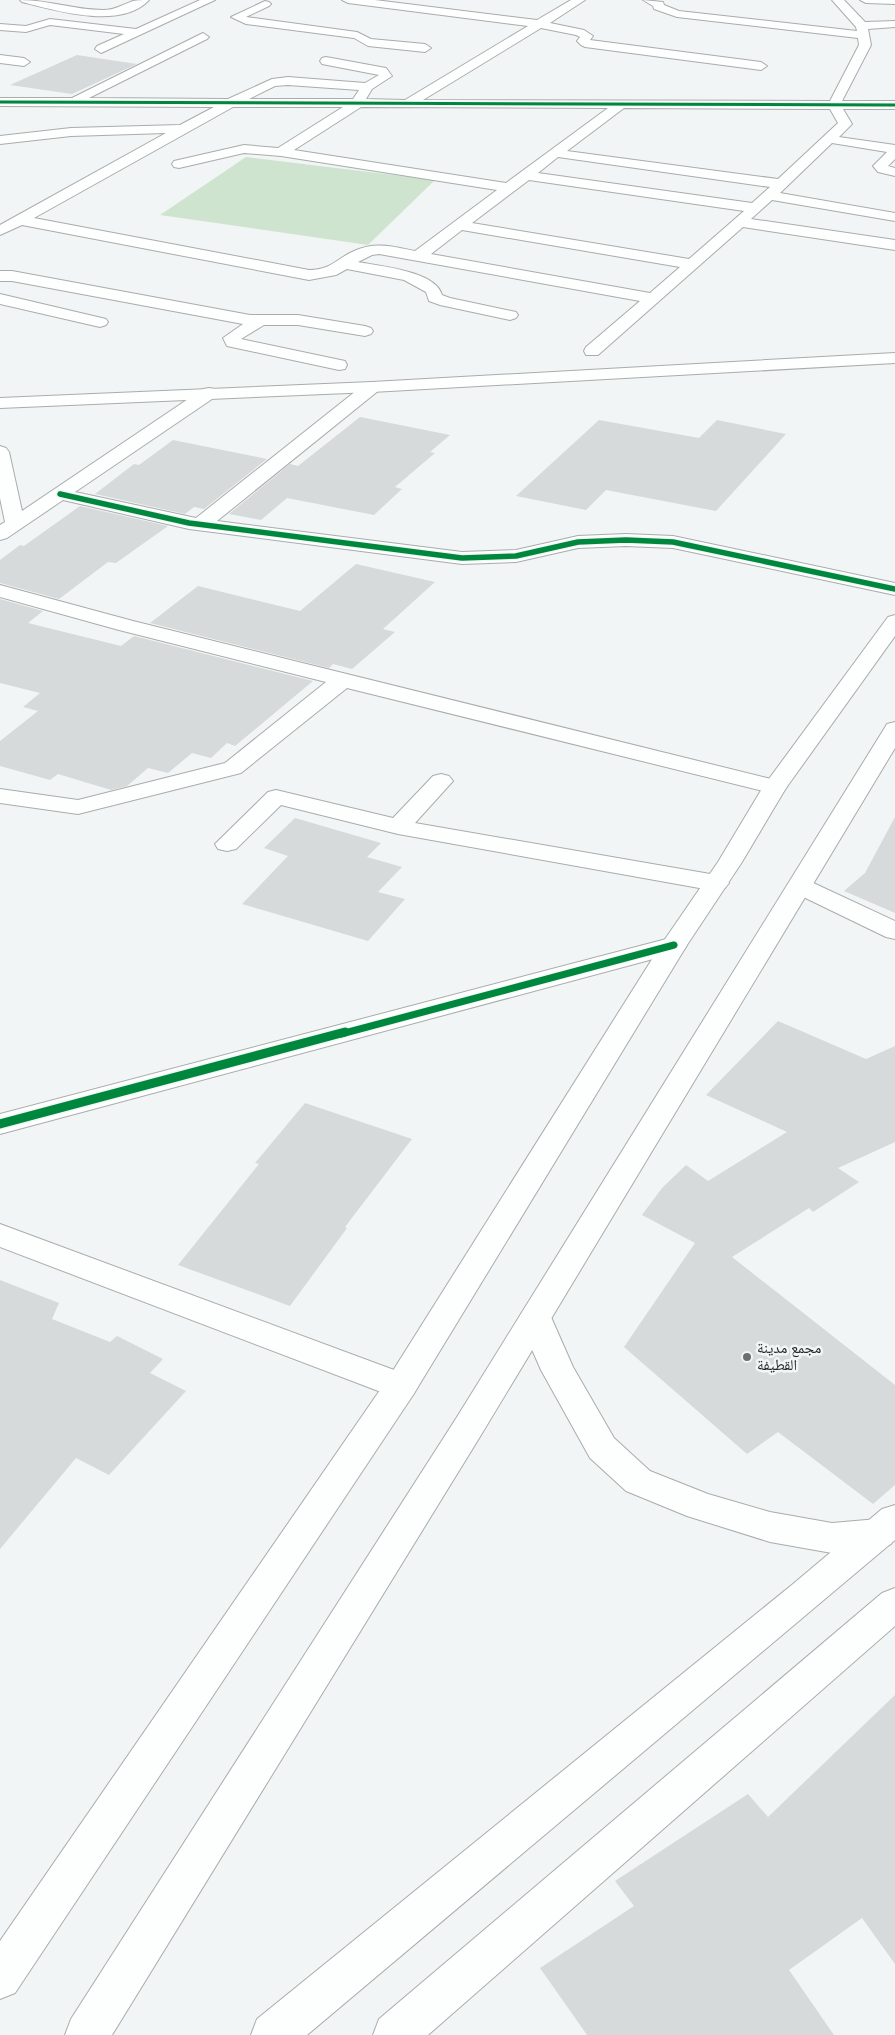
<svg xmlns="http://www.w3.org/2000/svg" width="895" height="2035" viewBox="0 0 895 2035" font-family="'Nunito Sans','Noto Naskh Arabic',sans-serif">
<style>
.green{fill:#cee4ce}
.building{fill:#d7dada}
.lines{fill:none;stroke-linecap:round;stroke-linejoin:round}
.minor-casing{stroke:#aaacac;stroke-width:2}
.major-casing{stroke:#aaacac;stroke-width:2}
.minor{fill:#fdfefe;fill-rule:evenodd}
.major{fill:#fdfefe;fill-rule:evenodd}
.cycleway-far3-casing{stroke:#f1f6f6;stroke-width:4.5}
.cycleway-far2-casing{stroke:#f1f6f6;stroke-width:8}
.cycleway-far1-casing{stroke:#f1f6f6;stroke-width:9}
.cycleway-casing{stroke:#f1f6f6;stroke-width:12}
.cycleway-far3{stroke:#00873e;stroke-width:3}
.cycleway-far2{stroke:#00873e;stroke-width:5.5}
.cycleway-far1{stroke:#00873e;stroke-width:7}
.cycleway{stroke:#00873e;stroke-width:9}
.poi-dot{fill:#6d7070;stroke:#f1f6f6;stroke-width:2}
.labels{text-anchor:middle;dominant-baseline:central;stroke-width:5;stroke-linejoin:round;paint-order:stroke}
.poi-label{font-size:15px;fill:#262828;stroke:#f1f6f6;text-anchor:start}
</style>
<rect width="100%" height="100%" fill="#f2f5f5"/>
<!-- green -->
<polygon class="green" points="246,157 435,180 368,245 160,215"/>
<!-- building -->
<g class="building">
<polygon points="77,55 137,64 72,94 10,85"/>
<polygon points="360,417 450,435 430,452 435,453 395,487 402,489 374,515 287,498 261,520 229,514 290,464 298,466"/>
<polygon points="599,420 699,438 717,420 786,434 716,511 606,490 586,510 516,496"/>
<polygon points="173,440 267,459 204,509 194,507 185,514 95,494 134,464 139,465"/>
<polygon points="80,506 168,526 116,563 108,562 59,599 0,583 0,560 20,545 24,546"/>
<polygon points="356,564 435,582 383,629 395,632 352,669 333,664 329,668 150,623 198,586 300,611"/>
<polygon points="0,599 43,611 28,623 121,646 134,636 313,681 235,746 227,743 211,758 192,753 168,773 148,768 127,786 111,790 58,774 50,780 0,766 0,741 38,711 23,707 40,693 0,683"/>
<polygon points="895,817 895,913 844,891 865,873"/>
<polygon points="295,818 381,843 367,857 402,867 378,892 405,899 368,941 242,904 288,856 264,848"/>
<polygon points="778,1021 866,1059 895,1046 895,1142 838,1168 859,1182 813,1212 809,1208 732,1257 895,1385 895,1485 873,1504 778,1432 747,1454 624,1347 695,1243 642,1215 662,1188 686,1165 708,1181 787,1132 706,1095"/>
<polygon points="305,1103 412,1139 345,1227 347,1228 290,1306 178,1265 259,1164 255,1163"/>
<polygon points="0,1280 59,1303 52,1319 110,1342 117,1336 163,1359 150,1373 186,1391 109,1475 76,1458 0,1549"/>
<polygon points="895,1695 895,1964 862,1918 789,1970 834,2035 587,2035 540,1968 634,1906 615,1881 748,1794 768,1817"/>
</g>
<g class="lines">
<!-- minor casing -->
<g class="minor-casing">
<g id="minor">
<path d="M20,0c29,0 55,10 83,10 12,0 19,-5 30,-9 4,-1 11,-1 16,-1 -28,30 -92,11 -127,2z"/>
<polygon points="200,0 215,0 101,53 95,49 97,46 124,34 50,25 26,32 0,30 0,24 26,26 50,19 136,29"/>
<path d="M342,0h33l162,20 34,-20h14l-35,23 34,7 9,6 -3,4 171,22 6,4 -6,4 -176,-23 -4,-2 -4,-4 3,-4 -4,-2 -35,-7 -118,72 407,1 29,-56 -1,-7 -181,-21 -23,-8 -1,-3 -10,-6 20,2 1,3 15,6 178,20 -1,-4 -24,-27h12l21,22 30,-1v6l-27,2 3,16 -29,56h53v8h-52l9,15 -13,13 56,8v14l-7,7 7,2v8l-17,-4 -5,-6 14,-14 -55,-9 -52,50 115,20v8l-123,-21 -21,19 144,21v10l-152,-23 -145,128h-12l-2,-4 2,-4 54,-46 -261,-47 -7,1 -14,7c21,4 78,9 84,33l8,3 66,14 2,3 -2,3 -6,2 -70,-15 -11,-4 -3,-9 -22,-12 -57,-11 -11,6 -27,5 -287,-55 -22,10v-10l166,-92 -95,3 -71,8v-8l71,-8 109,-3 34,-18 -214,-1v-8h72l131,-65 6,4 -2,2 -118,59 139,1 44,-20 16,-2 77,6 14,-8 -57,-11 -2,-3 2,-3 4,-1 60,11 6,8 -20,13 -6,10 39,1 123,-74 -180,-23zM288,85l71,5 -6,9h-104l26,-13zM233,107h110l-65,41 -34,-3 -70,16 -2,3 2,3 5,1 65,-15 37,3 216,34 -82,61c-21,-4 -40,-10 -61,0 -18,8 -23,19 -45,19l-275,-52zM361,107l247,1 -102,75 -212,-33zM624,108l206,1 8,14 -60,56 -211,-28zM558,157l212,30 -18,16 -214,-30zM529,180l215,31 -55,48 -217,-36zM462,230l218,37 -30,26 -219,-39z"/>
<polygon points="860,0 895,0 895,4 866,3"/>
<polygon points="265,1 269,2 271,4 269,6 246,17 357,32 371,39 425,44 431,48 425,52 368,46 354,38 246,24 231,17"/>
<polygon points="0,55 24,58 30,62 24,66 0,63"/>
<polygon points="0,271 12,271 250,315 298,315 365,326 371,328 373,331 371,334 365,336 298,325 264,325 241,339 345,361 347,365 345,369 339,370 227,346 223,338 243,324 12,281 0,281"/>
<polygon points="0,294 106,319 108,322 106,325 100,327 0,304"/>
<polygon points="372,382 378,383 381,387 378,391 217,521 462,552 516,550 578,536 626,534 673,536 895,583 895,595 673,548 626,546 578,548 516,562 462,564 189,529 63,500 7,538 0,540 0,525 5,522 0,498 0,446 6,448 9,452 22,511 203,389 209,388 215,389 218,393 215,397 75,492 196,518 366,383"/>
<polygon points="0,585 133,621 783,782 787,787 783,792 775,794 347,688 241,773 78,814 0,803 0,789 78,800 225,763 326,682 119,630 0,597"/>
<polygon points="441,774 449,776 453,781 415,823 716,875 725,878 729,883 725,888 716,891 398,834 281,805 236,849 227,851 218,849 215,844 268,792 276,790 393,818 433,776"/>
<polygon points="800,878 809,881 895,921 895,939 886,937 791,891 787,886 791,881"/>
<polygon points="674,937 683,939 687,945 683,951 0,1134 0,1114"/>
<polygon points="0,1224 413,1377 418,1386 413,1395 401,1399 389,1395 0,1247"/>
<polygon points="536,1304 547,1308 573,1367 614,1438 650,1471 708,1494 770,1512 832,1523 878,1519 891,1524 895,1532 891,1544 878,1549 832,1553 770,1542 687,1516 626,1491 590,1458 541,1370 530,1345 520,1316 525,1308"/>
</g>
</g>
<!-- major casing -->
<g class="major-casing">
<g id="major">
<polygon points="895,353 895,363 372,392 0,408 0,398 372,382"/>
<polygon points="895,615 895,636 786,788 742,862 687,945 413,1395 15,1993 0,1999 0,1941 389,1377 661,945 718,862 763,787 888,617"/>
<polygon points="895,722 895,748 481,1435 112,2035 65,2035 71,2019 457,1417 884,729 887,724"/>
<polygon points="895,1505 895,1540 307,2035 251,2035 257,2019 793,1584 882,1509"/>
<polygon points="895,1588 895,1626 428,2035 373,2035 379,2019 882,1593"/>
</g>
</g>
<!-- minor -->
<use href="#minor" class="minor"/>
<!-- major -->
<use href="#major" class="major"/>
<!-- cycleway-far3 casing -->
<g class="cycleway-far3-casing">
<polyline id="cycleway-far3" points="0,102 895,105"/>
</g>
<!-- cycleway-far2 casing -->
<g class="cycleway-far2-casing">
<polyline id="cycleway-far2" points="60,494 189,523 462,558 516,556 578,542 626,540 673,542 895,589"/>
</g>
<!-- cycleway-far1 casing -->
<g class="cycleway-far1-casing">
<polyline id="cycleway-far1" points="341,1034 674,945"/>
</g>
<!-- cycleway casing -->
<g class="cycleway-casing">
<polyline id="cycleway" points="0,1124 345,1032"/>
</g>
<!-- cycleway-far3 -->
<use href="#cycleway-far3" class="cycleway-far3"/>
<!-- cycleway-far2 -->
<use href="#cycleway-far2" class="cycleway-far2"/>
<!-- cycleway-far1 -->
<use href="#cycleway-far1" class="cycleway-far1"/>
<!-- cycleway -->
<use href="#cycleway" class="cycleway"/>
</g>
<!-- markers -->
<circle class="poi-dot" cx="747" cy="1357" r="5"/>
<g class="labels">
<!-- poi labels -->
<g class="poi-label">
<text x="757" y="1348">مجمع مدينة<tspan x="757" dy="17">القطيفة</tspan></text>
</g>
</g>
</svg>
